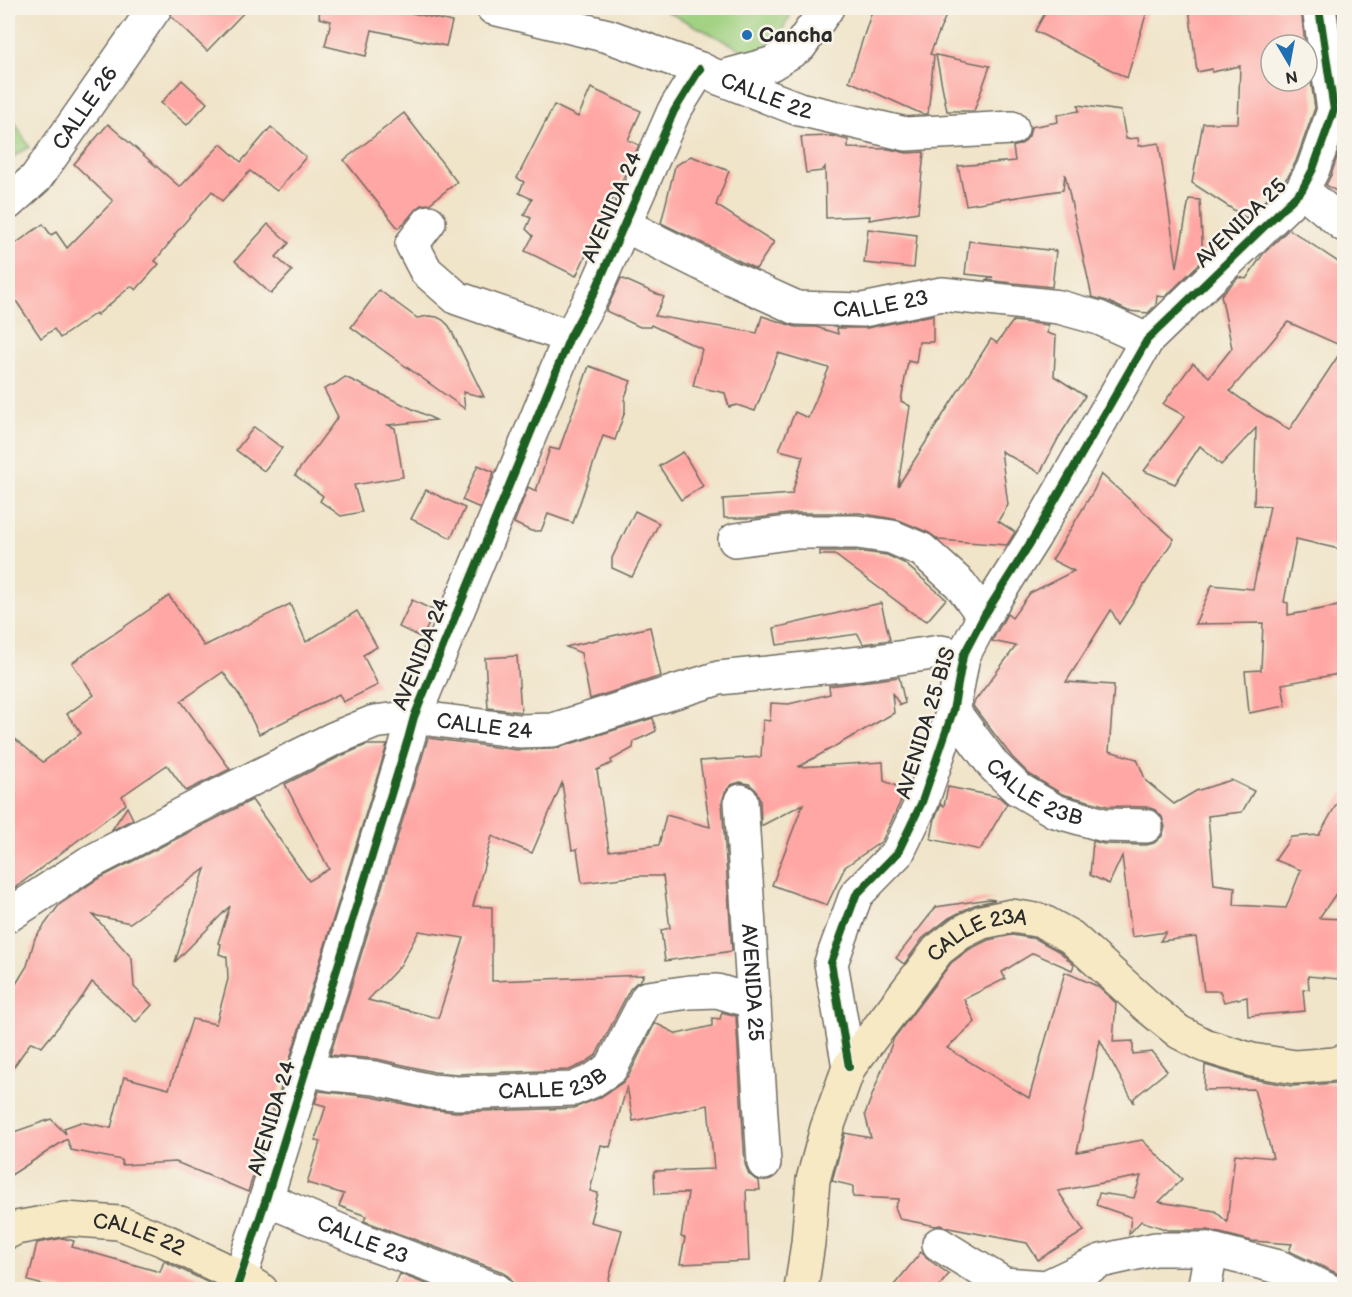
<svg xmlns="http://www.w3.org/2000/svg" width="1352" height="1297" viewBox="0 0 1352 1297" font-family="'Balsamiq Sans',sans-serif">
<style>
.green{fill:#9ed07f;stroke:#647e55;stroke-width:1.5}
.building{fill:#ffa7a4;fill-rule:evenodd}
.lines{fill:none;stroke-linecap:round;stroke-linejoin:round}
.minor-casing{stroke:#706c62;stroke-width:36}
.secondary-casing{stroke:#706c62;stroke-width:36}
.minor{stroke:#fff;stroke-width:33}
.secondary{stroke:#f7e9c3;stroke-width:33}
.cycleway-casing{stroke:#f7f3e8;stroke-width:11}
.cycleway{stroke:#1b5e20;stroke-width:8}
.poi-dot{fill:#1f6fb2;stroke:#f7f3e8;stroke-width:2}
.labels{text-anchor:middle;dominant-baseline:central;stroke-width:5;stroke-linejoin:round;paint-order:stroke}
.poi-label{font-size:21px;font-weight:bold;fill:#2b2b2b;stroke:#f7f3e8;text-anchor:start}
.street-label{font-size:21px;fill:#2b2b2b;stroke:#f7f3e8}
</style>
<rect width="100%" height="100%" fill="#f7f3e8"/>
<filter id="ink" filterUnits="userSpaceOnUse"><feTurbulence type="fractalNoise" baseFrequency=".0167" numOctaves="2"/><feDisplacementMap in="SourceGraphic" scale="12" xChannelSelector="R" yChannelSelector="G"/><feConvolveMatrix kernelMatrix="1 2 1 2 8 2 1 2 1" color-interpolation-filters="sRGB"/></filter>
<filter id="wash" filterUnits="userSpaceOnUse"><feTurbulence type="fractalNoise" baseFrequency=".008" numOctaves="4" result="noise"/><feDisplacementMap in="SourceGraphic" scale="24" xChannelSelector="R" yChannelSelector="G"/><feGaussianBlur stdDeviation="1.35" result="paint"/><feColorMatrix in="noise" values="0 0 0 0 0 0 0 0 0 0 0 0 0 0 0 0 0 1.4 0 .05"/><feComposite in="paint" operator="in"/></filter>
<g filter="url(#wash)">
<rect width="100%" height="100%" fill="#f0e4c9"/>
<!-- green -->
<g class="green">
<polygon points="660,8 794,8 766,62"/>
<polygon points="8,110 29,147 8,160"/>
</g>
<g id="blocks">
<!-- building -->
<g class="building">
<polygon points="173,8 248,8 207,51 171,16"/>
<polygon points="320,8 414,8 412,13 452,22 446,46 372,30 366,56 325,46 331,21 319,18"/>
<polygon points="873,8 949,8 930,54 934,55 928,114 922,114 849,81"/>
<polygon points="1048,8 1148,8 1127,78 1035,31"/>
<polygon points="1189,8 1301,8 1305,45 1271,45 1271,81 1307,81 1307,55 1315,108 1296,161 1289,175 1280,186 1246,218 1192,183 1203,123 1238,123 1240,66 1212,72 1212,69 1197,72"/>
<polygon points="1338,8 1344,8 1344,24 1340,25"/>
<polygon points="936,55 990,66 974,111 947,111"/>
<polygon points="182,80 207,103 187,125 161,103"/>
<polygon points="591,88 641,111 628,140 639,145 576,276 525,251 533,236 526,229 531,218 524,215 532,199 519,193 524,182 517,178 554,105 578,117"/>
<polygon points="1078,105 1121,111 1126,139 1138,138 1139,146 1159,143 1177,267 1189,199 1200,200 1203,260 1165,297 1157,296 1156,305 1148,313 1128,311 1107,301 1092,297 1065,174 1063,190 966,205 958,166 1015,161 1013,147 1023,143 1029,136 1031,127 1058,122 1057,115 1079,111"/>
<polygon points="404,113 457,182 429,204 421,205 415,210 405,222 398,228 344,160"/>
<polygon points="108,124 180,187 221,144 241,162 271,127 306,157 277,191 250,171 222,201 212,191 174,235 175,236 155,261 159,264 136,290 131,286 97,315 96,313 60,338 54,329 41,338 8,289 8,249 43,224 51,235 56,232 67,248 113,201 74,164"/>
<polygon points="832,136 848,140 848,148 889,149 907,153 924,152 918,212 869,220 870,216 826,218 825,167 822,171 806,173 801,137"/>
<polygon points="1344,136 1344,196 1326,185 1331,175"/>
<polygon points="691,156 729,171 716,205 774,242 756,269 661,223 675,166"/>
<polygon points="268,224 289,243 276,257 292,271 271,294 235,261"/>
<polygon points="868,229 917,235 914,268 864,263"/>
<path d="M1289,229l55,37v186l-3,28 -2,69 -43,-10 -12,63 4,1v12l56,-10v68l-62,11 4,22 -37,7 -4,-42 16,-1 2,-47 -68,1 17,-39 41,4 17,-83 -16,-1 2,-77 -35,37 -21,-19 -25,38 -31,-13 41,-55 -22,-12 30,-41 16,14 23,-29 -11,-53 18,-18 7,2 17,-25zM1288,322l56,25 -55,83 -32,-20 -27,-19z"/>
<polygon points="969,241 1056,251 1052,287 985,280 993,277 965,274"/>
<polygon points="621,278 664,297 655,316 757,333 762,316 796,327 816,327 838,334 837,328 867,328 933,315 933,342 919,342 916,363 908,361 901,401 910,406 898,486 991,339 997,343 1013,321 1048,325 1047,333 1056,336 1054,376 1085,396 1059,437 1040,473 1001,451 1008,505 998,521 1015,532 1007,545 939,540 929,533 899,520 860,513 795,513 758,518 724,518 723,499 792,494 803,456 779,450 795,412 808,418 829,368 778,353 755,411 737,405 729,407 725,393 693,386 702,349 651,325 650,327 640,327 606,311"/>
<polygon points="379,290 417,318 429,316 437,317 443,320 449,326 484,397 463,392 465,409 351,327"/>
<polygon points="589,366 631,381 624,400 625,401 625,411 615,440 603,436 573,523 548,514 541,531 531,531 514,523 528,487 536,491 550,448 559,450"/>
<polygon points="345,377 436,420 388,425 395,428 403,477 354,485 362,512 341,516 320,501 323,496 295,475 338,417 324,389 335,384"/>
<polygon points="254,427 282,448 264,471 236,450"/>
<polygon points="683,452 703,486 681,500 659,466"/>
<polygon points="478,465 494,472 480,508 462,500"/>
<polygon points="1101,474 1174,539 1119,624 1111,610 1066,682 1114,685 1109,751 1137,759 1146,781 1174,804 1196,791 1231,780 1254,791 1242,812 1208,816 1214,884 1235,887 1234,905 1286,908 1301,870 1275,860 1291,837 1319,835 1344,791 1344,882 1319,918 1344,919 1344,965 1340,964 1338,979 1308,976 1309,989 1303,990 1305,1011 1248,1016 1247,997 1224,1002 1220,991 1204,991 1196,937 1160,941 1166,932 1132,937 1122,856 1109,884 1090,875 1093,841 1104,844 1146,845 1154,843 1162,836 1165,827 1162,817 1155,810 1147,807 1107,806 1062,794 1029,774 1012,757 973,706 974,702 1016,646 992,641 1007,614 1012,618 1030,593 1074,571 1052,560 1094,490"/>
<polygon points="426,490 465,508 451,538 411,519"/>
<polygon points="635,511 659,523 632,577 612,568 612,558"/>
<polygon points="820,551 856,551 887,555 904,563 946,599 927,621 914,614 835,555 820,555"/>
<polygon points="169,596 204,646 290,604 306,642 357,611 377,647 363,655 378,685 343,702 339,694 259,734 240,696 223,672 181,701 230,769 186,791 167,765 122,796 126,804 8,893 8,733 43,762 81,733 67,714 94,695 72,663"/>
<polygon points="412,600 435,611 422,638 399,627"/>
<polygon points="881,603 890,640 863,644 858,634 777,645 774,628"/>
<polygon points="650,627 661,676 590,699 581,653 566,647"/>
<polygon points="517,656 521,712 488,708 485,658"/>
<path d="M899,677l6,26 -5,2 -8,-12 2,20 -96,54 85,-5 1,19 22,9 -24,51 -37,26 -18,38 -55,-20 31,-81 -42,22 -1,-26 -4,-10 -7,-6 -9,-2 -9,3 -6,7 -3,10 10,149 -67,10 -4,-31 9,-2 -7,-52h-25l-56,7 -5,-34 -5,1 -10,-67 -30,70 -40,-17 -19,70 19,1v74l152,-6 -4,6 -4,2 -6,6 -34,66 -13,9 -14,6 -112,4 -23,-2 -57,-13 -47,-4 98,-317 89,12 37,-1 99,-31 3,13 -10,5 -12,5 -1,7 -22,12 1,3 -15,7 12,81 50,-6 7,-30 44,12 -10,-66 61,-4 2,-37 7,1 1,-18 18,1 41,-10 -1,-8zM419,931l45,7 -26,80 -70,-18 32,-34z"/>
<polygon points="366,745 387,745 279,1094 277,1094 265,1139 248,1192 176,1162 122,1165 122,1160 71,1150 67,1139 8,1177 8,1134 51,1119 66,1134 64,1128 81,1122 111,1128 124,1077 169,1089 192,1019 216,1024 228,979 227,957 219,954 221,944 218,943 230,906 175,962 205,869 130,923 93,915 132,958 134,987 152,1005 136,1022 92,982 83,996 42,1047 31,1042 8,1075 8,997 27,966 35,938 59,905 96,880 252,800 309,881 329,869 285,784 341,756"/>
<polygon points="948,787 999,797 1007,804 980,850 931,839 935,818 941,804 944,806"/>
<polygon points="127,807 133,819 111,831"/>
<polygon points="989,899 995,900 974,905 949,918 923,938 904,964 896,958 936,907"/>
<polygon points="1012,935 1036,939 1060,952 1074,965 1072,970 1033,953 1002,972 1005,979 964,999 975,1022 947,1048 1029,1098 1065,972 1097,986 1116,1003 1113,1042 1133,1041 1133,1054 1152,1052 1167,1071 1134,1098 1134,1103 1100,1040 1077,1152 1142,1140 1182,1179 1159,1202 1215,1211 1227,1222 1235,1154 1273,1158 1254,1089 1204,1090 1205,1065 1247,1078 1292,1086 1336,1083 1344,1081 1344,1262 1340,1276 1336,1273 1289,1251 1292,1244 1252,1241 1208,1230 1168,1230 1141,1221 1129,1234 1131,1217 1096,1205 1099,1193 1134,1198 1141,1176 1058,1191 1084,1231 1038,1260 1027,1243 949,1228 940,1225 936,1226 900,1219 895,1207 899,1199 853,1197 853,1186 832,1181 845,1133 871,1138 865,1114 894,1038 951,963 970,949 988,940"/>
<polygon points="722,1012 736,1016 745,1164 749,1174 755,1179 759,1181 760,1190 746,1190 749,1261 680,1264 685,1238 681,1237 688,1193 655,1194 654,1171 714,1169 708,1105 633,1121 627,1086 610,1147 601,1145 590,1191 598,1193 590,1222 622,1230 606,1290 514,1290 511,1279 503,1272 364,1221 366,1216 339,1206 344,1194 307,1183 320,1142 315,1140 326,1106 315,1103 319,1091 372,1097 427,1109 456,1112 574,1108 599,1098 622,1083 628,1077 655,1023 677,1034 712,1026 712,1018 720,1019"/>
<polygon points="63,1238 74,1241 72,1247 160,1272 164,1261 211,1284 209,1290 63,1290 28,1281 37,1243"/>
<polygon points="921,1252 929,1260 949,1274 936,1290 890,1290"/>
<polygon points="400,1274 441,1290 393,1290"/>
</g>
</g>
</g>
<g filter="url(#ink)">
<use href="#blocks" fill-opacity="0" stroke="#706c62" stroke-width="1.5"/>
<g class="lines">
<!-- minor casing -->
<g class="minor-casing">
<g id="minor">
<path id="s1" d="M493,8l115,28 92,33 19,9 80,31 107,25 106,-6"/>
<polyline points="719,78 771,64 800,46 827,8"/>
<polyline points="1302,190 1344,225"/>
<path id="s2" d="M8,203l28,-25 119,-170"/>
<polyline points="429,222 412,244 426,271 457,298 570,337"/>
<path id="s3" d="M624,225l96,48 77,35 66,2 79,-16 117,13 40,11 48,22"/>
<polyline points="735,540 795,532 857,532 892,537 922,550 960,584 984,616"/>
<path id="s4" d="M953,711l41,55 24,23 37,22 49,14 42,1"/>
<path id="s5" d="M741,801l23,362"/>
<path id="s6" d="M9,915l78,-51 127,-66 119,-59 41,-17 40,-5 105,14 34,-1 166,-52 143,-15 78,-11 23,4"/>
<polyline points="849,1067 831,963 856,895 898,852 922,802 953,711 963,656 984,616 1034,537 1147,340 1302,190 1313,169 1334,110 1319,8"/>
<path id="s7" d="M306,1069l25,5 44,4 56,13 26,2 116,-4 19,-8 19,-13 36,-70 43,-6 27,-1 37,11"/>
<path id="s8" d="M266,1199l103,44 127,47"/>
<polyline points="939,1244 1004,1284 1046,1287 1101,1261 1155,1249 1208,1249"/>
<polyline points="236,1290 266,1199 408,739 414,717 570,337 595,291 674,111 700,69"/>
<polyline points="1204,1290 1208,1268 1208,1249 1279,1267 1328,1290"/>
</g>
</g>
<!-- secondary casing -->
<g class="secondary-casing">
<g id="secondary">
<path id="s9" d="M8,1232l8,-4 49,-9 54,4 45,17 76,37 21,13"/>
<path id="s10" d="M801,1290l7,-47 5,-63 14,-52 22,-61 89,-117 22,-17 22,-11 30,-6 30,5 29,16 77,70 31,25 27,14 46,14 43,7 40,-3 9,-3"/>
</g>
</g>
<!-- minor -->
<use href="#minor" class="minor"/>
<!-- secondary -->
<use href="#secondary" class="secondary"/>
<!-- cycleway casing -->
<g class="cycleway-casing">
<g id="cycleway">
<polyline points="849,1067 831,963 856,895 898,852 922,802 953,711 963,656 984,616 1034,537 1147,340 1302,190 1313,169 1334,110 1319,8"/>
<polyline points="236,1290 266,1199 408,739 414,717 570,337 595,291 674,111 700,69"/>
</g>
</g>
<!-- cycleway -->
<use href="#cycleway" class="cycleway"/>
</g>
</g>
<!-- markers -->
<circle class="poi-dot" cx="747" cy="35" r="6"/>
<g class="labels">
<!-- poi labels -->
<g class="poi-label">
<text x="759" y="35">Cancha</text>
</g>
<!-- street labels -->
<g class="street-label">
<text stroke="none"><textPath href="#s1" startOffset="288">CALLE 22</textPath></text>
<text stroke="none"><textPath href="#s2" startOffset="123">CALLE 26</textPath></text>
<text transform="translate(612 207) rotate(-66)">AVENIDA 24</text>
<text transform="translate(1241 223) rotate(-44)">AVENIDA 25</text>
<text stroke="none"><textPath href="#s3" startOffset="276">CALLE 23</textPath></text>
<text transform="translate(421 654) rotate(-68)">AVENIDA 24</text>
<text transform="translate(926 723) rotate(-73)">AVENIDA 25 BIS</text>
<text stroke="none"><textPath href="#s6" startOffset="525">CALLE 24</textPath></text>
<text stroke="none"><textPath href="#s4" startOffset="118">CALLE 23B</textPath></text>
<text stroke="none"><textPath href="#s10" startOffset="420">CALLE 23A</textPath></text>
<text stroke="none"><textPath href="#s5" startOffset="182">AVENIDA 25</textPath></text>
<text stroke="none"><textPath href="#s7" startOffset="250">CALLE 23B</textPath></text>
<text transform="translate(272 1118) rotate(-73)">AVENIDA 24</text>
<text stroke="none"><textPath href="#s9" startOffset="135">CALLE 22</textPath></text>
<text stroke="none"><textPath href="#s8" startOffset="105">CALLE 23</textPath></text>
</g>
</g>
<!-- margin -->
<rect width="1352" height="1297" fill="none" stroke="#f7f3e8" stroke-width="30"/>
<!-- north arrow -->
<g transform="translate(1289 63) rotate(170)"><circle r="28" fill="#f7f3e8" stroke="#a5a39c" stroke-width="1.5"/>
<path d="M0-4.5L10 22L0 15L-10 22Z" fill="#1f6fb2"/>
<text y="-9" font-size="16" font-weight="bold" text-anchor="middle" fill="#2b2b2b">N</text>
</g>
</svg>
